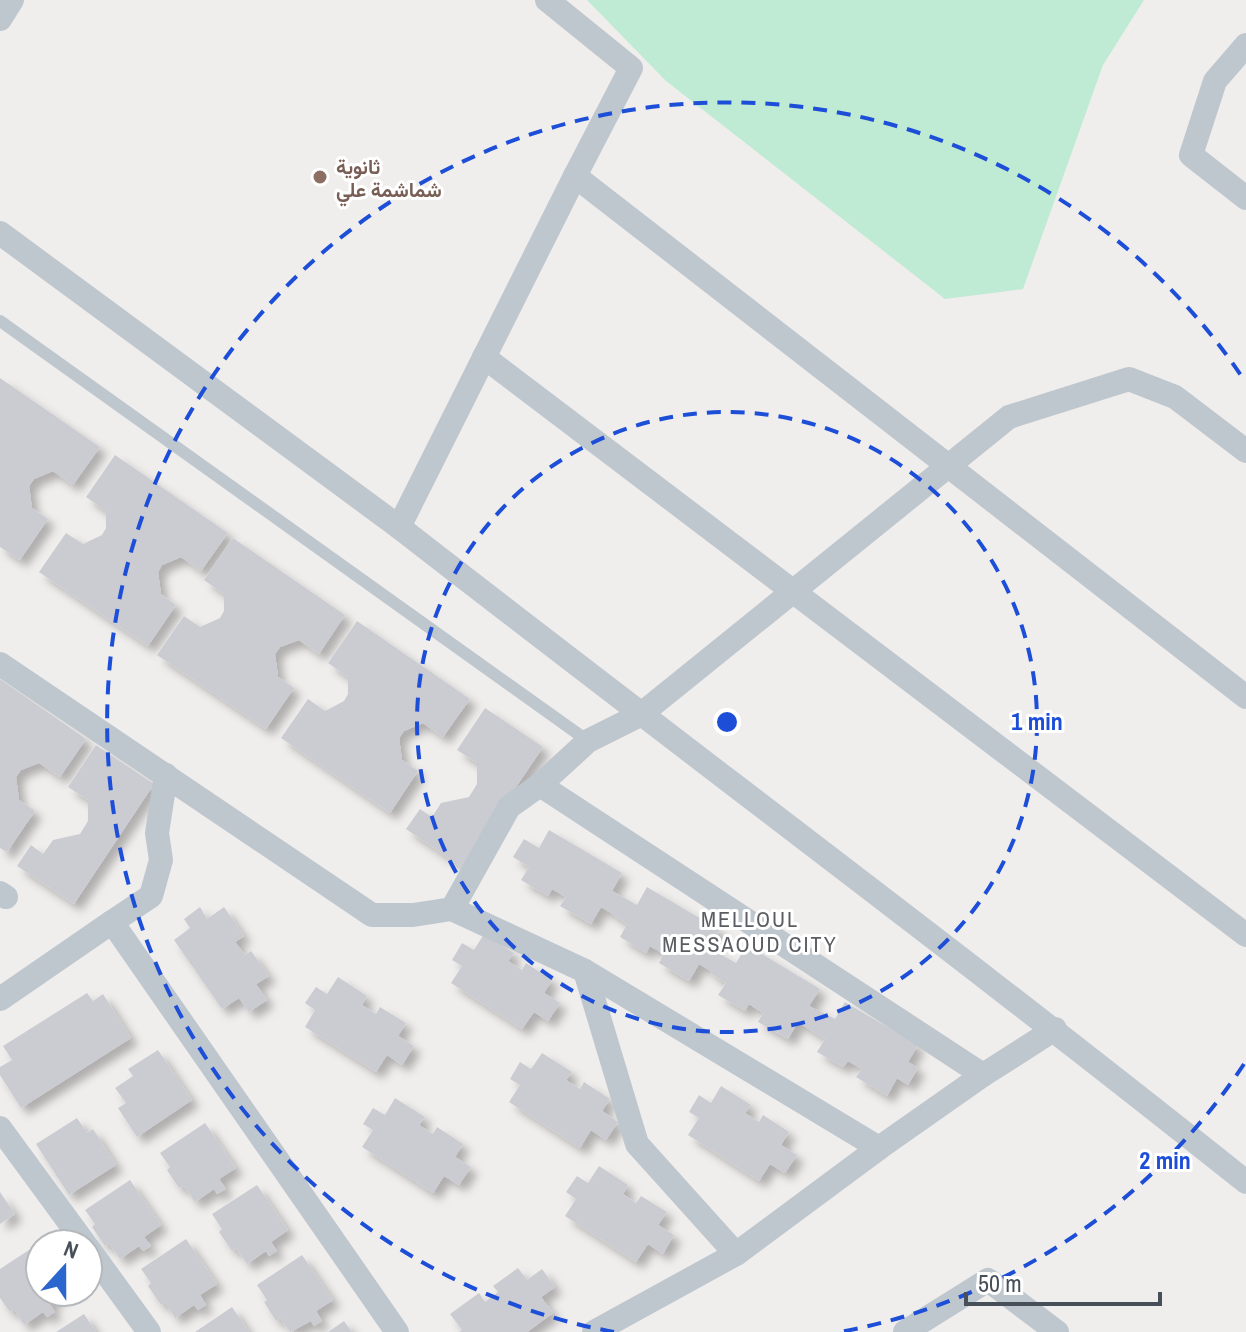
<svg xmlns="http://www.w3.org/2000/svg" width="1246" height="1332" viewBox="0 0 1246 1332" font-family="'Archivo Narrow',Vazirmatn,sans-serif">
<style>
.green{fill:#bfead3}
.building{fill:#cbccd2;filter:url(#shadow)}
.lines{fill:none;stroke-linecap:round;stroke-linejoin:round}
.service{stroke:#bfc7ce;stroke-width:12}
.minor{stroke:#bfc7ce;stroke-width:24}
.ring{fill:none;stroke:#1d4ed8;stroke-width:4;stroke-dasharray:14 10}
.education-dot{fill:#8d6e63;stroke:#fff;stroke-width:3}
.labels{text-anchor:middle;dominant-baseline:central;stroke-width:6;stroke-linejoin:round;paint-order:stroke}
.education-label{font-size:20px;font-weight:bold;fill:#785e54;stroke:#fff;text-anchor:start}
.neighbourhood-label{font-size:22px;letter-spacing:2px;fill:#5b5d62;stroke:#fff}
.centre{fill:#1d4ed8;stroke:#fff;stroke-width:4}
.ring-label{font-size:24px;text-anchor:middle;font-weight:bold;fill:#1d4ed8;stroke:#fff;stroke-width:6;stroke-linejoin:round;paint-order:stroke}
</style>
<defs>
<filter id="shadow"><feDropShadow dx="7" dy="7" stdDeviation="4" flood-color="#0004"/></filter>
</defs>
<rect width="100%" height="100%" fill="#f0eeed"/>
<!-- green -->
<polygon class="green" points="587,0 1144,0 1103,65 1023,289 945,299 666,81"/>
<!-- building -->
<g class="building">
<polygon points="0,378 100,447 73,485 53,471 34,479 29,486 32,508 48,519 20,560 0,547"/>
<polygon points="115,455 228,533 201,571 181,557 162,565 158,572 161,594 176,605 148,646 39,572 66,533 83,544 102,535 106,528 106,511 86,497"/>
<polygon points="233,538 345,615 319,654 299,640 280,647 275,654 278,677 294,688 266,729 157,655 184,616 200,627 220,618 224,611 224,594 204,580"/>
<polygon points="357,621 470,699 443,737 423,723 404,731 399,738 402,760 418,771 390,813 281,738 308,699 325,711 344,701 348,694 348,677 328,663"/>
<polygon points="0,679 86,739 60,777 39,763 21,770 16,777 19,800 35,811 7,852 0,848"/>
<polygon points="485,708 543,747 462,867 406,829 420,809 432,817 441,803 469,797 477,784 477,763 457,750"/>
<polygon points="96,745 154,784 74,904 17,866 31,845 43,854 53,840 80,834 88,821 88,800 68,787"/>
<polygon points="549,830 622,873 612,891 637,905 647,887 720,930 710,948 720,954 736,963 747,945 820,989 809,1006 835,1019 845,1002 918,1045 908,1062 918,1068 908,1085 897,1078 887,1096 856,1077 862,1069 848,1061 843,1067 817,1052 825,1039 809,1029 798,1022 788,1039 758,1022 763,1013 749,1004 745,1011 718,995 726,983 710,973 711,971 699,964 689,981 659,963 664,954 650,946 646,953 620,937 627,924 611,913 601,907 591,924 560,906 566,897 552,889 548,896 521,880 529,867 513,857 524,839 539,848"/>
<polygon points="200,907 207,919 224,907 244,936 235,942 245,955 251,951 269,976 256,984 267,1000 249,1012 239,998 222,1009 174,940 190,928 184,919"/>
<polygon points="484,934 514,953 508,961 522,970 526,963 552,980 544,993 560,1003 548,1021 534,1012 522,1029 451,983 462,966 452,960 462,943 474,950"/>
<polygon points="338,977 367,996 362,1005 376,1014 380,1007 406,1023 398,1036 414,1046 402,1065 387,1055 376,1072 305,1027 315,1010 305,1003 316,987 327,994"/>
<polygon points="87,993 93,1001 103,994 131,1038 21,1108 0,1075 0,1067 12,1060 3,1046"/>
<polygon points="158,1050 192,1100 137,1137 118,1108 126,1103 115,1088 133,1076 128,1069"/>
<polygon points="542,1053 572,1072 566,1080 580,1089 584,1082 610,1099 602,1111 618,1122 606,1140 591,1130 580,1148 509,1102 520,1085 510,1079 520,1062 531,1069"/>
<polygon points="721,1086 751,1105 745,1113 759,1122 763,1115 789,1132 781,1145 797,1155 785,1173 770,1164 759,1181 688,1135 699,1118 689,1112 699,1095 711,1103"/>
<polygon points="395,1098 425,1117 419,1125 433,1134 437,1127 463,1144 455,1157 471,1167 459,1185 444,1176 433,1193 362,1147 373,1130 363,1124 373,1108 385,1115"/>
<polygon points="77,1118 87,1133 93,1129 116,1165 69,1195 36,1144"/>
<polygon points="205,1123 236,1168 219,1179 226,1189 217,1194 214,1189 195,1202 184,1186 179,1188 167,1170 170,1167 160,1153"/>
<polygon points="599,1166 628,1185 623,1194 636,1203 641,1196 667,1212 658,1225 674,1235 663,1254 648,1244 636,1262 565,1216 576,1199 566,1192 577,1176 588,1183"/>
<polygon points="130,1180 161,1225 144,1237 151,1246 143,1251 139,1246 120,1259 109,1243 105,1246 92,1227 95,1224 85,1210"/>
<polygon points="257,1185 288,1230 271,1242 277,1251 269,1256 266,1251 247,1264 236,1248 232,1251 219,1232 222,1229 212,1214"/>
<polygon points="0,1192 15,1214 0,1224"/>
<polygon points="186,1239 217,1284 200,1295 206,1305 198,1310 194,1305 175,1318 165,1302 161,1305 148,1286 151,1283 141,1269"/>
<polygon points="35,1246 40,1253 40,1292 65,1292 49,1303 55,1312 47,1317 43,1312 24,1325 14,1309 10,1312 0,1298 0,1269"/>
<polygon points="302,1255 333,1300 316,1311 322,1321 314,1326 311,1321 290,1332 280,1318 276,1321 264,1302 267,1300 257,1285"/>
<polygon points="518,1268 527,1280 542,1269 555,1287 541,1297 553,1313 527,1332 459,1332 462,1330 450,1314 479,1293 485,1302 498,1292 493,1286"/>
<polygon points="232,1307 249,1332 195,1332"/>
<polygon points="84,1314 96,1332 56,1332"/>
<polygon points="344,1321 352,1332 328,1332"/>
</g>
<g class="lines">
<!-- service -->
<polyline class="service" points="0,321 588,741"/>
<!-- minor -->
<g class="minor">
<polyline points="547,0 631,68 575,176"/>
<polyline points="0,19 12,0"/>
<polyline points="1246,45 1215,81 1191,155 1246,198"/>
<polyline points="0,233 399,527"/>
<polyline points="484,357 1246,935"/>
<polyline points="0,664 372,915 413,915 452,909"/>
<path d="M1246,697l-671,-521 -176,351c281,219 568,432 847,655"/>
<polyline points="540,785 983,1075"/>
<polyline points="0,893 6,897"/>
<polyline points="112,922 151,896 161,860 157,833 166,775"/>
<polyline points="585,971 637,1144 736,1254"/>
<polyline points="0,999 112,922 397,1332"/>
<polyline points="0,1128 85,1244"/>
<polyline points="879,1148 585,971 452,909 509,807 540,785 588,741 640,715 1009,417 1129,379 1175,397 1246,451"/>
<polyline points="88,1248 149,1332"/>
<polyline points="594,1332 736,1254 879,1148 983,1075 1055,1029"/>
<polyline points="905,1332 988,1280 1057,1332"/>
</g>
</g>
<!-- distance rings -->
<g class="ring">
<circle cx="727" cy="722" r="310"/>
<path d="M1244 1064A620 620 0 0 1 840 1332M614 1332A620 620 0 1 1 1244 380"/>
</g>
<!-- markers -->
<circle class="education-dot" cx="320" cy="177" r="8"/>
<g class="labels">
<!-- education labels -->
<g class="education-label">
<text x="336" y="166">ثانوية<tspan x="336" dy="23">شماشمة علي</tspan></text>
</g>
<!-- neighbourhood labels -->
<g class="neighbourhood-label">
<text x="750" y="919">MELLOUL<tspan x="750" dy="25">MESSAOUD CITY</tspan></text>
</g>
</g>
<circle cx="727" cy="722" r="12" class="centre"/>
<g class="ring-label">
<text x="1037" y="730">1 min</text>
<text x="1165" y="1169">2 min</text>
</g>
<!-- north arrow -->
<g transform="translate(64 1268) rotate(21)"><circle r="38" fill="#ffffff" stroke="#b5b9bd" stroke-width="2"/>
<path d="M0-6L14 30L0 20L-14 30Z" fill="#2a66ce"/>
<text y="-12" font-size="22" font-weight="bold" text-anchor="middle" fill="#474f59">N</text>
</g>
<!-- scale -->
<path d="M966 1292v12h194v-12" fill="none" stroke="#474f59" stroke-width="4"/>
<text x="978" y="1292" font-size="24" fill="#474f59" stroke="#ffffff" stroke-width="6" paint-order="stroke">50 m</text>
</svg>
